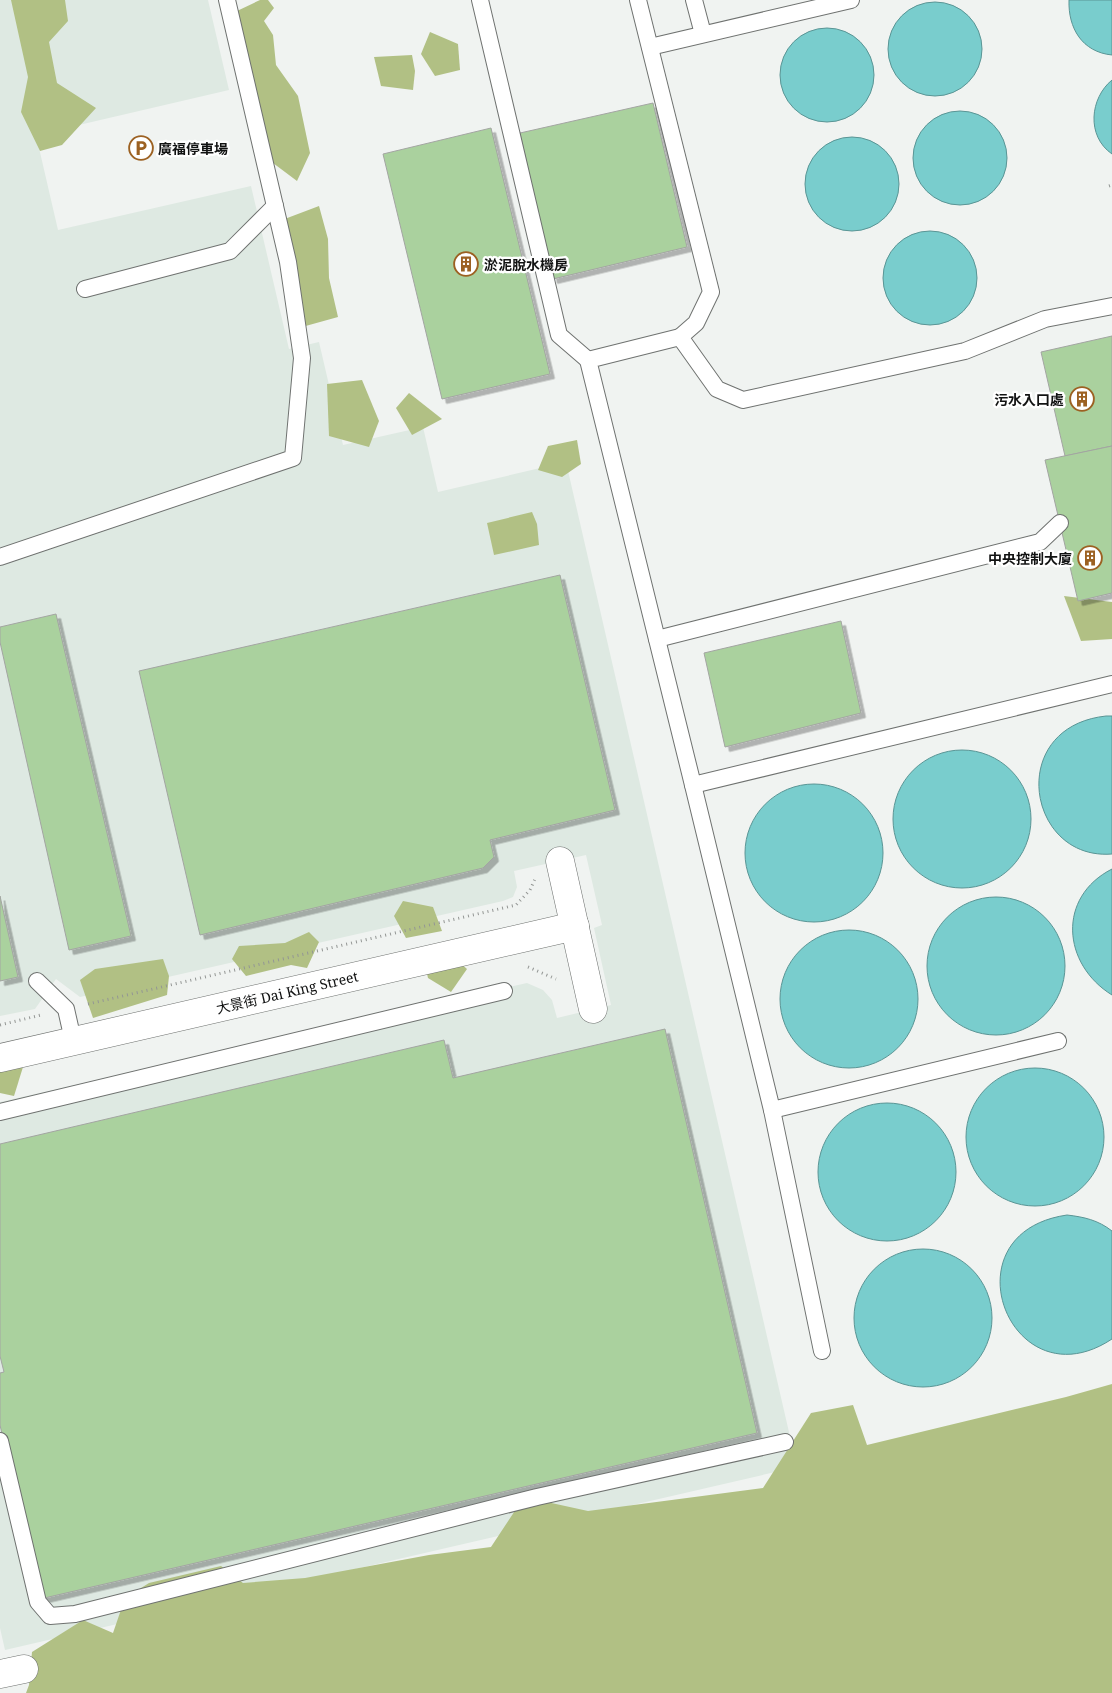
<svg xmlns="http://www.w3.org/2000/svg" width="1112" height="1693" viewBox="0 0 1112 1693" font-family="'Noto Serif','Noto Sans TC',serif">
<style>
.built{fill:#dee9e2}
.forest{fill:#b1c084}
.water{fill:#79cdcd;stroke:#5a9595}
.building{fill:#aad19e;stroke:#a3a5a2;filter:url(#shadow)}
.lines{fill:none;stroke-linecap:round;stroke-linejoin:round}
.service-casing{stroke:#6f7270;stroke-width:18}
.minor-casing{stroke:#6f7270;stroke-width:29}
.path{stroke:#939694;stroke-width:3;stroke-dasharray:1 4;stroke-linecap:butt}
.service{stroke:#fff;stroke-width:16}
.minor{stroke:#fff;stroke-width:28}
.labels{text-anchor:middle;dominant-baseline:central;stroke-width:4.5;stroke-linejoin:round;paint-order:stroke}
.poi-label{font-size:14px;font-weight:bold;fill:#111212;stroke:#fff;text-anchor:start}
.street-label{font-size:14px;fill:#111212;stroke:#fff}
</style>
<defs>
<filter id="shadow"><feDropShadow dx="4.5" dy="4.5" stdDeviation="0" flood-color="#0004"/></filter>
</defs>
<rect width="100%" height="100%" fill="#f0f3f1"/>
<!-- built -->
<polygon class="built" points="0,0 208,0 229,90 36,135 58,230 251,186 289,349 319,342 343,445 423,427 438,492 566,462 797,1467 5,1650 0,1628 0,1102 527,983 543,990 552,1000 557,1018 611,1005 594,928 602,925 586,855 514,871 517,887 513,897 503,901 80,997 56,979 35,1009 0,1016"/>
<!-- forest -->
<g class="forest">
<polygon points="11,0 65,0 68,21 49,42 57,83 96,108 62,145 40,151 21,112 28,77"/>
<polygon points="260,0 268,0 274,8 264,21 273,35 276,65 298,96 310,153 297,181 269,160 237,11"/>
<polygon points="430,32 458,44 460,70 435,76 421,54"/>
<polygon points="412,55 415,71 413,90 381,86 374,57"/>
<polygon points="319,206 328,239 329,278 338,317 302,327 282,220"/>
<polygon points="362,380 379,421 369,447 329,436 327,384"/>
<polygon points="409,393 442,419 412,435 396,408"/>
<polygon points="577,440 581,464 562,477 538,470 548,446"/>
<polygon points="532,512 537,524 539,545 494,555 487,523"/>
<polygon points="1064,596 1112,602 1112,639 1081,641"/>
<polygon points="403,901 433,907 442,931 406,938 394,916"/>
<polygon points="309,932 319,942 307,968 291,965 246,976 232,959 239,946 285,943"/>
<polygon points="444,949 467,969 451,992 428,978 423,956"/>
<polygon points="163,959 169,976 167,995 93,1018 80,980 95,969"/>
<polygon points="23,1067 14,1096 0,1093 0,1069"/>
<polygon points="1112,1384 1112,1693 26,1693 29,1685 32,1652 83,1620 113,1633 125,1598 149,1583 221,1566 243,1583 305,1578 429,1555 491,1547 524,1497 588,1511 763,1488 811,1413 853,1405 867,1445 1066,1397"/>
</g>
<!-- water -->
<g class="water">
<path d="M1069,0h43v55c-30,-3 -44,-27 -43,-55z"/>
<circle cx="935" cy="49" r="47"/>
<circle cx="827" cy="75" r="47"/>
<path d="M1112,80v74c-26,-18 -22,-56 0,-74z"/>
<circle cx="960" cy="158" r="47"/>
<circle cx="852" cy="184" r="47"/>
<circle cx="930" cy="278" r="47"/>
<path d="M1106,716h6v138c-85,7 -107,-127 -6,-138z"/>
<circle cx="962" cy="819" r="69"/>
<circle cx="814" cy="853" r="69"/>
<path d="M1112,869v126c-50,-31 -55,-98 0,-126z"/>
<circle cx="996" cy="966" r="69"/>
<circle cx="849" cy="999" r="69"/>
<circle cx="1035" cy="1137" r="69"/>
<circle cx="887" cy="1172" r="69"/>
<path d="M1067,1215c17,2 31,5 45,16v108c-101,67 -169,-106 -45,-124z"/>
<circle cx="923" cy="1318" r="69"/>
</g>
<!-- building -->
<g class="building">
<polygon points="653,103 687,247 553,279 520,133"/>
<polygon points="491,128 550,374 442,399 383,154"/>
<polygon points="1112,336 1112,446 1065,456 1041,352"/>
<polygon points="1112,446 1112,593 1078,601 1045,460"/>
<polygon points="560,575 615,810 490,840 494,857 483,868 200,935 139,671"/>
<polygon points="56,614 131,936 69,950 0,642 0,627"/>
<polygon points="841,621 861,713 725,747 704,653"/>
<polygon points="0,896 18,977 0,981"/>
<polygon points="665,1029 757,1433 40,1599 0,1425 0,1373 4,1372 0,1356 0,1144 444,1040 453,1078"/>
</g>
<g class="lines">
<!-- service casing -->
<g class="service-casing">
<g id="service">
<polyline points="480,0 559,335 588,360"/>
<polyline points="638,0 711,292 696,323 680,337"/>
<polyline points="694,0 703,34"/>
<polyline points="650,47 851,0"/>
<polyline points="85,289 230,251 275,206"/>
<polyline points="1112,306 1045,319 965,351 743,400 717,389 680,337 588,360 693,785 1112,684"/>
<polyline points="0,557 293,458 302,358 288,262 227,0"/>
<polyline points="657,639 1040,542 1060,523"/>
<polyline points="693,785 772,1110 822,1351"/>
<polyline points="37,981 66,1009 73,1040"/>
<polyline points="772,1110 1058,1041"/>
<polyline points="0,1112 504,991"/>
<polyline points="0,1441 38,1602 50,1616 75,1614 537,1497 785,1442"/>
</g>
</g>
<!-- minor casing -->
<g class="minor-casing">
<g id="minor">
<polyline points="560,861 593,1009"/>
<polyline points="0,1058 575,926"/>
<polyline points="0,1674 24,1669"/>
</g>
</g>
<!-- path -->
<g class="path">
<polyline points="1109,186 1112,185"/>
<polyline points="528,967 556,979"/>
<polyline points="88,1004 516,905 530,890 535,879"/>
<polyline points="0,1025 41,1015"/>
</g>
<!-- service -->
<use href="#service" class="service"/>
<!-- minor -->
<use href="#minor" class="minor"/>
</g>
<!-- icons -->
<defs>
<g id="parking-ring" transform="scale(1.25)"><circle r="9.5" fill="#fff" stroke="#9c6122" stroke-width="1.5"/><path d="M-3.5-5.5H1a3.5 3.5 0 0 1 0 7H-1V5.5H-3.5ZM-1-3.4V-.6H.8a1.4 1.4 0 0 0 0-2.8Z" fill="#9c6122"/></g>
<g id="building-ring" transform="scale(1.25)"><circle r="9.5" fill="#fff" stroke="#9c6122" stroke-width="1.5"/><path d="M-4-6H4V6H1V3H-1V6H-4ZM-2.5-4.3h1.7v1.8h-1.7ZM.8-4.3h1.7v1.8H.8ZM-2.5-1h1.7V.8h-1.7ZM.8-1h1.7V.8H.8Z" fill="#9c6122"/></g>
</defs>
<g fill-rule="evenodd">
<use href="#parking-ring" x="141" y="148"/>
<use href="#building-ring" x="466" y="264"/>
<use href="#building-ring" x="1082" y="399"/>
<use href="#building-ring" x="1090" y="558"/>
</g>
<g class="labels">
<!-- poi labels -->
<g class="poi-label">
<text x="158" y="148">廣福停車場</text>
<text x="484" y="264">淤泥脫水機房</text>
<text x="1064" y="399" text-anchor="end">污水入口處</text>
<text x="1072" y="558" text-anchor="end">中央控制大廈</text>
</g>
<!-- street labels -->
<g class="street-label">
<text transform="translate(287 992) rotate(-13)">大景街 Dai King Street</text>
</g>
</g>
</svg>
